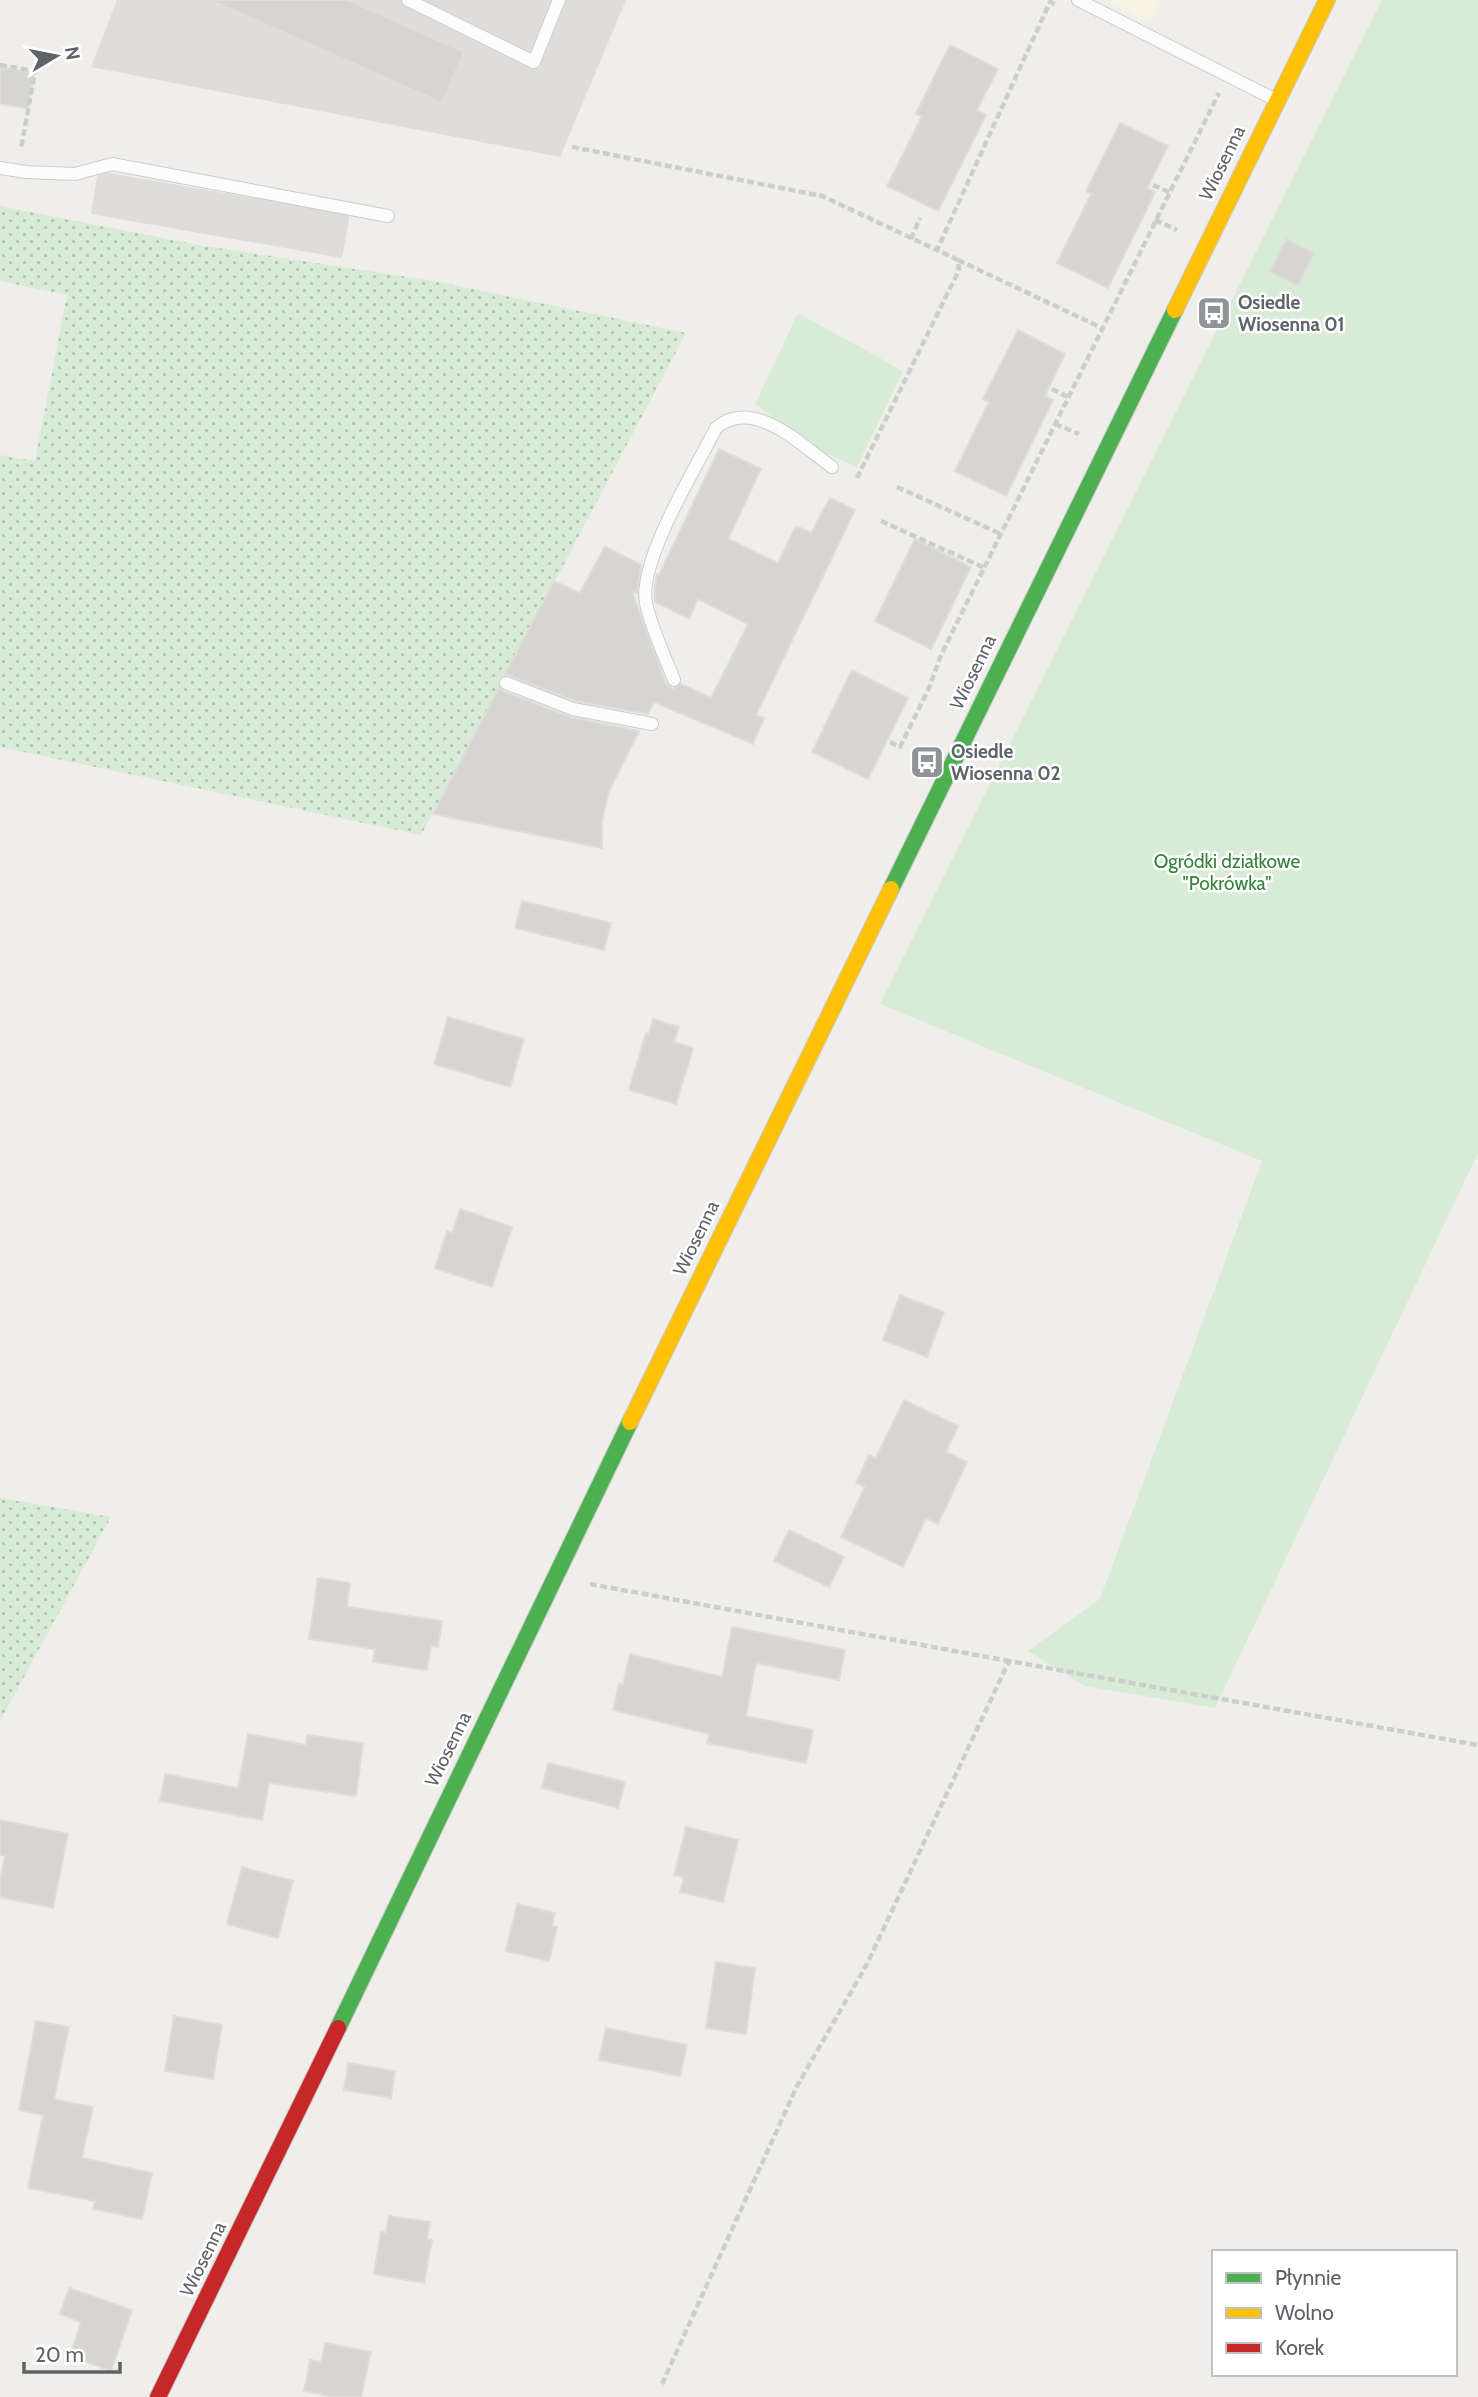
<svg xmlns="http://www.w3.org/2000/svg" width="1478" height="2397" viewBox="0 0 1478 2397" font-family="Cabin,sans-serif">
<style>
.commercial{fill:#f7f3e4}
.industrial{fill:#dfddda}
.grass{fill:url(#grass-dots)}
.green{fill:#d8ebd6}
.building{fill:#d6d5d3;stroke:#deddd9;stroke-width:2}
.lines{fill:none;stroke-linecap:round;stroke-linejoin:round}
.lane-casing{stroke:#cbcccc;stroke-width:14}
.fast-casing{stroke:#cacacb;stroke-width:18}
.slow-casing{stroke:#cacacb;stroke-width:18}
.jam-casing{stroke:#cacacb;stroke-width:18}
.path{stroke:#cacfcc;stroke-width:4.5;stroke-dasharray:7 3.5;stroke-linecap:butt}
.lane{stroke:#fdfcfc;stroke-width:12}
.fast{stroke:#4caf50;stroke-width:16}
.slow{stroke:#ffc107;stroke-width:16}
.jam{stroke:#c62828;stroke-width:16}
.labels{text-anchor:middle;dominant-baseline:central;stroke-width:5;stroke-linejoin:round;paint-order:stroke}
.street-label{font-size:19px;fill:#5f6368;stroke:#fff}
.poi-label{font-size:19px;font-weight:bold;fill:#5f6368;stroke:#fff;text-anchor:start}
.park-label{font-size:19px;fill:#348238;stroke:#fff}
</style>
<defs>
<pattern id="grass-dots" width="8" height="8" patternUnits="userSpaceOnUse" patternTransform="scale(1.75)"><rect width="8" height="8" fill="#d8ebd6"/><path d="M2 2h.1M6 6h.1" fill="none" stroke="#b2c2b1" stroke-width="1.8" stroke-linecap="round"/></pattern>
</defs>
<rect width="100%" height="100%" fill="#efeeea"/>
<!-- commercial -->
<polygon class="commercial" points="1103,0 1161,0 1150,23"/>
<!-- industrial -->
<g class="industrial">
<polygon points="117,0 626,0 560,157 91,67"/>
<polygon points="98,171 350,215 342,258 91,214"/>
</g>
<!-- grass -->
<g class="grass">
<polygon points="0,206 198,245 434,281 686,333 421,835 0,747 0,455 35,461 67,295 0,281"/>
<polygon points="0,1498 111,1517 0,1721"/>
</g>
<!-- green -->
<g class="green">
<polygon points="1382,0 1478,0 1478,1153 1215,1708 1085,1686 1028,1651 1100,1599 1262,1161 880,1004"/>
<polygon points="798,313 903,371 857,467 817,449 755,404"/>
</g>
<!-- building -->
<g class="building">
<polygon points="211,0 348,0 464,52 442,103"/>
<polygon points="950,45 998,69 977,110 986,115 938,211 887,186 922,116 916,114"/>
<polygon points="0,67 34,73 28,108 0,104"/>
<polygon points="1120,123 1168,146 1147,188 1155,192 1108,288 1057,263 1091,194 1086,191"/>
<polygon points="1286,239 1314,253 1298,286 1270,272"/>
<polygon points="1018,330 1065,354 1045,396 1053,400 1006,496 955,471 989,402 983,399"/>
<polygon points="719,449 761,469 728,539 778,563 796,526 811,533 830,498 855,510 756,715 764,718 753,744 654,702 648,714 575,701 505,674 554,581 580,593 605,546 641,565 637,593 632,591 666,684 673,689 681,684 711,698 748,624 698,599 689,619 655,602 655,586 657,574 659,575"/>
<polygon points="915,539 971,567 931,649 875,621"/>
<polygon points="852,670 908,698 868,779 812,752"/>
<polygon points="499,687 503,691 570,717 639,731 609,791 602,821 602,848 433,814"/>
<polygon points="522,901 611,923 604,950 515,928"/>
<polygon points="448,1017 524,1039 510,1087 434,1064"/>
<polygon points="653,1019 679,1027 674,1042 693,1048 676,1104 629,1090 646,1033 649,1034"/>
<polygon points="460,1209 512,1227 492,1287 435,1268 447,1231 452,1233"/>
<polygon points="900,1295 944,1312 927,1357 883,1340"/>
<polygon points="904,1400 958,1426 946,1452 967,1462 938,1524 926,1518 903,1567 841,1537 865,1487 856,1483 869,1455 876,1458"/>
<polygon points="789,1530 844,1557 829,1587 774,1561"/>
<polygon points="318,1578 350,1583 347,1607 442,1621 438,1647 431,1646 427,1670 373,1662 375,1649 309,1639"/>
<polygon points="732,1627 845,1650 839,1680 756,1663 746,1716 813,1730 806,1763 707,1743 709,1734 613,1710 619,1684 623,1685 630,1654 722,1677"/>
<polygon points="248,1734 306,1745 307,1735 363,1743 356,1796 269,1783 262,1820 160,1801 165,1774 238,1788"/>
<polygon points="548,1763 625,1782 618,1808 542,1788"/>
<polygon points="0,1820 68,1834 53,1908 0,1897 0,1880 5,1856 0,1855"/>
<polygon points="686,1827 738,1840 723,1902 680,1892 684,1877 674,1875"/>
<polygon points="242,1867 293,1881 278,1938 227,1924"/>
<polygon points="517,1904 555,1913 552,1926 557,1927 549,1961 506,1951"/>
<polygon points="716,1962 755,1968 746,2034 706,2028"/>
<polygon points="174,2016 222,2025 213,2079 165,2071"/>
<polygon points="36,2021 69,2027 54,2099 93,2107 82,2158 152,2173 142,2219 93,2209 95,2201 28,2188 43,2115 19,2110"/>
<polygon points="606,2028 687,2045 680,2076 599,2060"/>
<polygon points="348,2063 395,2071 391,2098 344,2090"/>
<polygon points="389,2216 430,2222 427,2239 432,2240 424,2283 374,2274 381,2232 386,2233"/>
<polygon points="69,2288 132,2310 111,2371 70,2356 81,2322 60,2314"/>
<polygon points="325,2343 371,2352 361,2397 334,2397 304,2391 310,2360 321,2362"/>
</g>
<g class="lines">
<!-- lane casing -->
<g class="lane-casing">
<g id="lane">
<polyline points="408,0 534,62 559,0"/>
<polyline points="1078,0 1276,100"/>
<polyline points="0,168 26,172 75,174 112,164 388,216"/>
<path d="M674,680c-9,-24 -23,-52 -28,-77 -8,-42 50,-135 70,-175 37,-32 85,17 116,39"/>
<polyline points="506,683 573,709 652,724"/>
</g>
</g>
<!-- fast casing -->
<g class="fast-casing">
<g id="fast">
<polyline points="891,889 1175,310"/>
<polyline points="338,2028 630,1422"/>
</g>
</g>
<!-- slow casing -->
<g class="slow-casing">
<g id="slow">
<polyline points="1175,310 1327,0"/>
<polyline points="630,1422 891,889"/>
</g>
</g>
<!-- jam casing -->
<g class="jam-casing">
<polyline id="jam" points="158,2397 338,2028"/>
</g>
<!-- path -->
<g class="path">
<polyline points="0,65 35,71 21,149"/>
<polyline points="572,147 822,196 937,250"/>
<polyline points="1153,185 1169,192"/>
<polyline points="1155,220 1177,230"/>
<polyline points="911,239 920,218"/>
<polyline points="958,260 1102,328"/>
<polyline points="1052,389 1068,397"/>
<polyline points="1055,424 1079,434"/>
<polyline points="857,478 959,270 958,260 937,250 1050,2 1057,5"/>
<polyline points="897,487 1001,534"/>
<polyline points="881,521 985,568"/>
<polyline points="890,742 900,747 929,688 941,655 1219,93"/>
<polyline points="590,1584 1009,1661"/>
<polyline points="662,2384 797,2086 867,1964 1009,1661 1478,1745"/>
</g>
<!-- lane -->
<use href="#lane" class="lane"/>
<!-- fast -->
<use href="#fast" class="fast"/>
<!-- slow -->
<use href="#slow" class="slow"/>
<!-- jam -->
<use href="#jam" class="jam"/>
</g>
<!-- icons -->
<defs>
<g id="bus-square" transform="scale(1.75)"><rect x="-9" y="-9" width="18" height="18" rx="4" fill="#919496" stroke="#fff"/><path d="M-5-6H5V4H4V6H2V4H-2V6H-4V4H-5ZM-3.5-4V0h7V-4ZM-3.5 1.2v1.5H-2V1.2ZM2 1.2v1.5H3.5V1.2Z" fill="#fff"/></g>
</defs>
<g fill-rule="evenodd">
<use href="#bus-square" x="1214" y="313"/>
<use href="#bus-square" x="927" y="762"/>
</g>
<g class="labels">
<!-- street labels -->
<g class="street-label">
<text transform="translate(1222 163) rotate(-64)">Wiosenna</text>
<text transform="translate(973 672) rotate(-64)">Wiosenna</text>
<text transform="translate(696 1238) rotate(-64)">Wiosenna</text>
<text transform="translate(448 1749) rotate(-64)">Wiosenna</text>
<text transform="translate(203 2259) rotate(-64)">Wiosenna</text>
</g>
<!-- poi labels -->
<g class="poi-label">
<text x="1238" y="302">Osiedle<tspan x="1238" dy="22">Wiosenna 01</tspan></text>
<text x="951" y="751">Osiedle<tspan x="951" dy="22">Wiosenna 02</tspan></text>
</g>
<!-- park labels -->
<g class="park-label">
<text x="1227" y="861">Ogródki działkowe<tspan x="1227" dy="22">"Pokrówka"</tspan></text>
</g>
</g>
<!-- legend -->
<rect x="1212" y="2250" width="245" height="126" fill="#ffffff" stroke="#bfc1c3" stroke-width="2"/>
<rect x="1226" y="2273" width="35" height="10" fill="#4caf50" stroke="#bfc1c3" stroke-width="2"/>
<text x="1275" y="2285" font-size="21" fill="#5f6368">Płynnie</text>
<rect x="1226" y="2308" width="35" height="10" fill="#ffc107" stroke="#bfc1c3" stroke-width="2"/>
<text x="1275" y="2320" font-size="21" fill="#5f6368">Wolno</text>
<rect x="1226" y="2343" width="35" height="10" fill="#c62828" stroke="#bfc1c3" stroke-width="2"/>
<text x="1275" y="2355" font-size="21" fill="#5f6368">Korek</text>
<!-- north arrow -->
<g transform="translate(56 56) rotate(80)" stroke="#ffffff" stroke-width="5" paint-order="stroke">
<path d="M0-5L12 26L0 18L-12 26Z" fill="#5f6368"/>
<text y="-10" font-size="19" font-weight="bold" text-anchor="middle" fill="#5f6368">N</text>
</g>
<!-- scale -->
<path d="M24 2362v10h96v-10" fill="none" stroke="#5f6368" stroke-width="3.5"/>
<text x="35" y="2362" font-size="21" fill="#5f6368" stroke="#ffffff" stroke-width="5" paint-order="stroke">20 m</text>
</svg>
